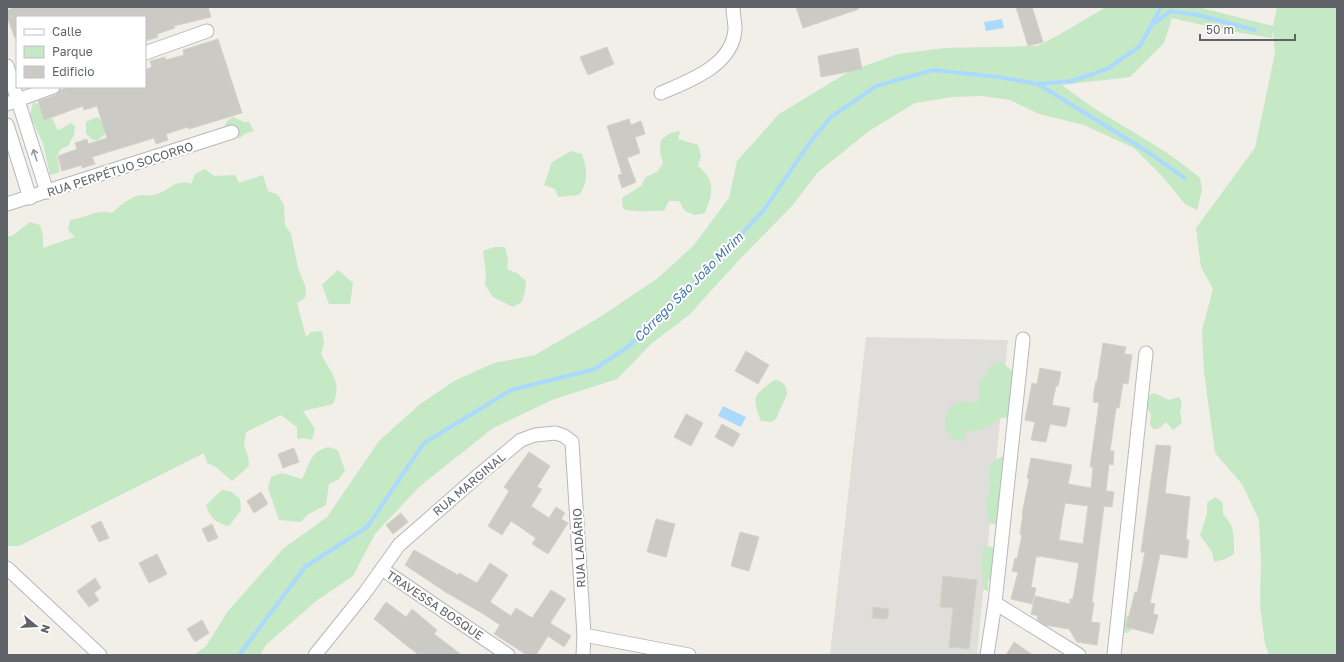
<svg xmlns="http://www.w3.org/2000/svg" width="1344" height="662" viewBox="0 0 1344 662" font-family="'Golos Text',sans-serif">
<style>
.industrial{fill:#e0deda}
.green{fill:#c5e8c5}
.water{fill:#aadaff}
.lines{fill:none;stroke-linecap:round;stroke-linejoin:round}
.stream{stroke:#aadaff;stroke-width:4}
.building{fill:#cccac5;stroke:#d6d1c6;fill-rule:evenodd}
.minor-casing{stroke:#b5b8bc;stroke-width:15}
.minor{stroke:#fff;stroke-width:13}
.oneway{stroke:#979a9d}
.labels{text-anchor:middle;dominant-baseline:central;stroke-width:4;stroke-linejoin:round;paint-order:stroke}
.street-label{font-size:12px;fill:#5f6368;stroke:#fff}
.water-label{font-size:13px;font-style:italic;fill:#4174aa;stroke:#fff}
</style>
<rect width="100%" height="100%" fill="#f1efe8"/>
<!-- industrial -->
<polygon class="industrial" points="866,337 1008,340 977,655 830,655"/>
<!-- green -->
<g class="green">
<path d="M1106,7h92l75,19 4,-19h60v648h-68l-4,-11 -5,-39 1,-44 -2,-41 -17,-36 -27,-31 -11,-81 -2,-42 11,-41 -12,-22 -5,-39 59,-80 20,-95 -2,-22 -1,7 -42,-7 -58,-13 -8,25 -34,34 -68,8c14,10 28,21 43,30 33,20 66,38 95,63l2,12 -5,20 -12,-6 -23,-28 -28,-28 -50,-23 -45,-11 -29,-14 -27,-4 -30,1 -38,6 -46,28 -52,42 -25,33 -53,54 -49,54 -39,30 -34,35 -65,21 -59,28 -74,59 -44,47 -22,42 -37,25 -50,44 -6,10h-66l12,-9 22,-35 56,-63 43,-31 52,-76 40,-36 35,-24 40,-18 41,-8 62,-36 61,-41 36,-33 35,-47 8,-37 42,-47 71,-43 48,-17 46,-6 93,-2 20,-10z"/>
<path d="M33,102c11,3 20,15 24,27l2,1 12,-7 4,3 -1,9 -6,11 -7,3 -4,7 3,16 -10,3 -7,-32 -13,-27z"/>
<polygon points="97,117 101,120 106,133 98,140 93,140 86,134 86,122"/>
<polygon points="233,117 244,122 249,122 254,131 244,134 240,138 229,137 228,129 225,125 228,120"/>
<path d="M680,131l-2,8 20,6 3,11 -3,10c18,15 15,27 7,47l-10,2 -10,-4 -6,-10h-10l-5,10c-14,-1 -28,2 -41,-2l-1,-11 19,-12 5,-9 11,-5 6,-9 -3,-11 1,-12 9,-7z"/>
<path d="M571,151l11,3c5,15 7,28 -3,41l-21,2 -3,-8 -11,-4 8,-23z"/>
<path d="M205,169l9,7 21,-1 4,8 24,-8 5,16 10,4 6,10 1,20 6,9 7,34 8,20 -1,10 -8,5 9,34 5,-5 11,-1 2,12 -3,11c9,18 22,28 12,50l-30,7 12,18 -3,11 -9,-2 -6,1v-12l-16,-12 -35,17 -2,14 4,10 1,10 -17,15 -16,-14 -9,-4 -3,-10 -185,93h-12v-310h5l18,-14 10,3 3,11v12l32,-11 -7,-7 2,-10c17,-2 25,-11 42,-7 9,-8 18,-16 29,-18 4,0 9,1 13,0 14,-3 22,-17 37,-11l4,-10z"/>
<polygon points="494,247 505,247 508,259 507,269 517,273 526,281 525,291 522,302 513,307 493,297 485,285 486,273 483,251"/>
<polygon points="338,270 353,283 350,304 329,304 322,285"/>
<path d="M998,362l5,1 13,11 -7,43 -11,2 -8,7 -9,4 -16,1 1,6 -3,4 -11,-2 -7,-11c-1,-22 11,-30 31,-25l4,-4 -1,-17 8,-8 2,-6z"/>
<path d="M774,380c9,0 13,6 13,14l-11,25 -4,3 -11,-1c-10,-25 -7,-26 13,-41z"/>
<polygon points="1154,393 1169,400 1179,397 1182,402 1180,412 1182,423 1173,430 1166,422 1158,429 1153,429 1150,424 1151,414 1145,405 1150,395"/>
<path d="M328,447l10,3 7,21 -6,8 -10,5 -3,21 -19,10 -6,7 -22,-2 -11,-32 3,-11 11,-4 20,6c9,-15 6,-26 26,-32z"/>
<path d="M1004,456l-1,28 -3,5 4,10 -5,26 -10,-2c-1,-5 -3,-10 -3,-16 0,-6 3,-12 4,-18 1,-15 -6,-27 14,-33z"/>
<path d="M222,490l10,2 8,7 1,11 -12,16c-13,-3 -19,-8 -23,-21z"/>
<path d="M1215,497l8,6v11c12,12 11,23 11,40l-9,5 -11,3 -2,-10 -12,-17 7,-21v-11z"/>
<path d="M988,546l6,2 2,4 -3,26 -5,3v10l-5,-2c0,-15 -2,-27 0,-41z"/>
<polygon points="1125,614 1135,623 1134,628 1127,633 1122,632"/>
</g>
<!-- water -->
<g class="water">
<polygon points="1002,19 1004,28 986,31 984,22"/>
<polygon points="723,406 746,417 741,427 718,416"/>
</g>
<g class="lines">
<!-- stream -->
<g class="stream">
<polyline points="1154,23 1171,11 1198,15 1255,30"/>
<polyline points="1038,84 1148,152 1184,178"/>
<polyline points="239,655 305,567 367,527 424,443 511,390 595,369 629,346 708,269 764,210 808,145 831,117 876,86 933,70 999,77 1038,84 1072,81 1107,69 1140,46 1161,7"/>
</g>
</g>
<!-- building -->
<g class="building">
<polygon points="16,7 208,7 211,17 174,26 175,28 157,34 158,37 145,41 145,17 17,17 17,37 15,38 7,17 7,10"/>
<polygon points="796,7 858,7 859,9 803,28"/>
<polygon points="1016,7 1032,7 1043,42 1028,46"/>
<polygon points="218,39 242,113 189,129 188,127 166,134 168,140 156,144 154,138 92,157 95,164 82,168 82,165 62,171 58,156 77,149 75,143 87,139 88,144 107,138 97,106 84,110 83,106 44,120 38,101 56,95 60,90 71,87 145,87 145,70 152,67 150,61 165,57 166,60 184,55 183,50"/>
<polygon points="607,47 614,64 588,75 580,57"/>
<polygon points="858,48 862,69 821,77 818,56"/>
<polygon points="629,119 631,125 641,121 645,134 635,137 640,153 627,158 636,182 622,188 618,175 622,174 607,126"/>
<path d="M1103,343l23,4 -2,7 8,1 -4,29 -5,-1 -4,25h-3l-6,43h4l-1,14 -4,-1 -3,27 8,1 -2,15 -8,-1 -12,96 2,1 -3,19 9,1 -3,22 -20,-3 -8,-13 -24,-4 -8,-5 1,-4 -7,-2 4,-18 35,8v-5h3l6,-36 -40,-7v1h-3l-5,30 5,1 -4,16 -21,-5 7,-27 -6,-1 3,-13 2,1 5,-24 -2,-1 3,-20h-1l7,-35 -2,-1 4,-20 41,7 -4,19 23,4 2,-21h-3l9,-64 -6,-1 1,-11 2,-10 1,1zM1065,503l23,3 -5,38 -24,-4z"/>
<polygon points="746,351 769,365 758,384 735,371"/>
<polygon points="1040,368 1061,372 1058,386 1056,386 1052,405 1070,408 1066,427 1050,424 1046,442 1031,440 1035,422 1025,420 1032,383 1037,384"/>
<polygon points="686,414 703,423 691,446 674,437"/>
<polygon points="722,424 740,434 733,447 715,437"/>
<polygon points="1156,445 1171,446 1165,493 1190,497 1186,539 1189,540 1187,558 1160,554 1150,603 1155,604 1153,614 1158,615 1153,634 1126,627 1135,592 1137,593 1145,552 1141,552"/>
<polygon points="294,448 299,462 283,468 278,454"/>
<polygon points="529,452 550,466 537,487 542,489 531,506 549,518 556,507 565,513 561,519 568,523 548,554 532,544 536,538 511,521 502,535 488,526 509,491 504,487"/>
<polygon points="261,492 268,504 254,513 247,501"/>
<polygon points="401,513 408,522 393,534 386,525"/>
<polygon points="656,519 675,524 666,557 647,552"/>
<polygon points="101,521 109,538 99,542 91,526"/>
<polygon points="212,524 218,538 208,542 202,529"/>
<polygon points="740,532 759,537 749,571 731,566"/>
<polygon points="414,550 458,575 459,573 477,583 490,563 508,575 490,602 511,616 516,608 532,618 551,590 566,599 550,623 571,636 564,647 548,636 536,655 527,655 494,634 500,625 482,613 447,593 405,565"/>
<polygon points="157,554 167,574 149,583 139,563"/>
<polygon points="943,576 977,580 969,649 949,647 953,608 940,607"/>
<polygon points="95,578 101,588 94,593 99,600 89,607 77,591"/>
<polygon points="386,602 406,617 412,609 437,630 434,634 462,655 419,655 406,645 374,619"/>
<polygon points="873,607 889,609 887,619 872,618"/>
<polygon points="202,620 209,633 195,642 187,629"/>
<polygon points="1014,642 1033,655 1006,655"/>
</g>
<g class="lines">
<!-- minor casing -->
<g class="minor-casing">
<g id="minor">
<polyline points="145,53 207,31"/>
<polyline points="7,66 47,192"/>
<path d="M661,93c27,-12 72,-27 74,-64 0,-7 -2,-15 -2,-22"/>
<polyline points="7,104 53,87"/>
<polyline points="7,125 30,198"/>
<polyline points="7,204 232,132"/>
<polyline points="7,568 100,655"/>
<polyline points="382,569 508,655"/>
<polyline points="995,603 1079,655"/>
<polyline points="584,635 689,655"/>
<polyline points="315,655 364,594 399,545 480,474 521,440 535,435 556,433 564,436 572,442 584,635 583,655"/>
<polyline points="987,655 995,603 1023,339"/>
<polyline points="1114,655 1146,353"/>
</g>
</g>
<!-- minor -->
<use href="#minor" class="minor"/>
</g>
<!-- one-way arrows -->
<defs><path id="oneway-shaft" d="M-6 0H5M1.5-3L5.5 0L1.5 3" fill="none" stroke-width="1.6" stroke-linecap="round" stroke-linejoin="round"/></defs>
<use class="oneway" href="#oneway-shaft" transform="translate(35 155) rotate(-108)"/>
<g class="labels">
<!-- street labels -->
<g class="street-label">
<text transform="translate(120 169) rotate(-18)">RUA PERPÉTUO SOCORRO</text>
<text transform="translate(469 484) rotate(-40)">RUA MARGINAL</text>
<text transform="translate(579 548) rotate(-93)">RUA LADÁRIO</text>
<text transform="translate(435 605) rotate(34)">TRAVESSA BOSQUE</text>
</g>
<!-- water labels -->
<g class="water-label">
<text transform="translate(688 287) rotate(-45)">Córrego São João Mirim</text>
</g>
</g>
<!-- border -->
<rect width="1344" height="662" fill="none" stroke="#5f6368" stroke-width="16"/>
<!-- legend -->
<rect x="16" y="16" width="130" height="72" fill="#ffffff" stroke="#bfc1c3"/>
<rect x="24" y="29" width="20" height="6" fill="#ffffff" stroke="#bfc1c3"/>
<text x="52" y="36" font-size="12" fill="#5f6368">Calle</text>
<rect x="24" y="46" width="20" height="12" fill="#c5e8c5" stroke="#bfc1c3"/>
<text x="52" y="56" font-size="12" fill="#5f6368">Parque</text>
<rect x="24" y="66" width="20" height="12" fill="#cccac5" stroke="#bfc1c3"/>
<text x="52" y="76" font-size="12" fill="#5f6368">Edificio</text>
<!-- north arrow -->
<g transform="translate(36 626) rotate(108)" stroke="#ffffff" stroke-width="3" paint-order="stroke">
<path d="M0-3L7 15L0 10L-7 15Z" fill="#5f6368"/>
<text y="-6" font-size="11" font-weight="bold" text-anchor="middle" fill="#5f6368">N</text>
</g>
<!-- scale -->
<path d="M1200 34v6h95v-6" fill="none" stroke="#5f6368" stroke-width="2"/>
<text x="1206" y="34" font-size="12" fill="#5f6368" stroke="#ffffff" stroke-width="3" paint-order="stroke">50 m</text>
</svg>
